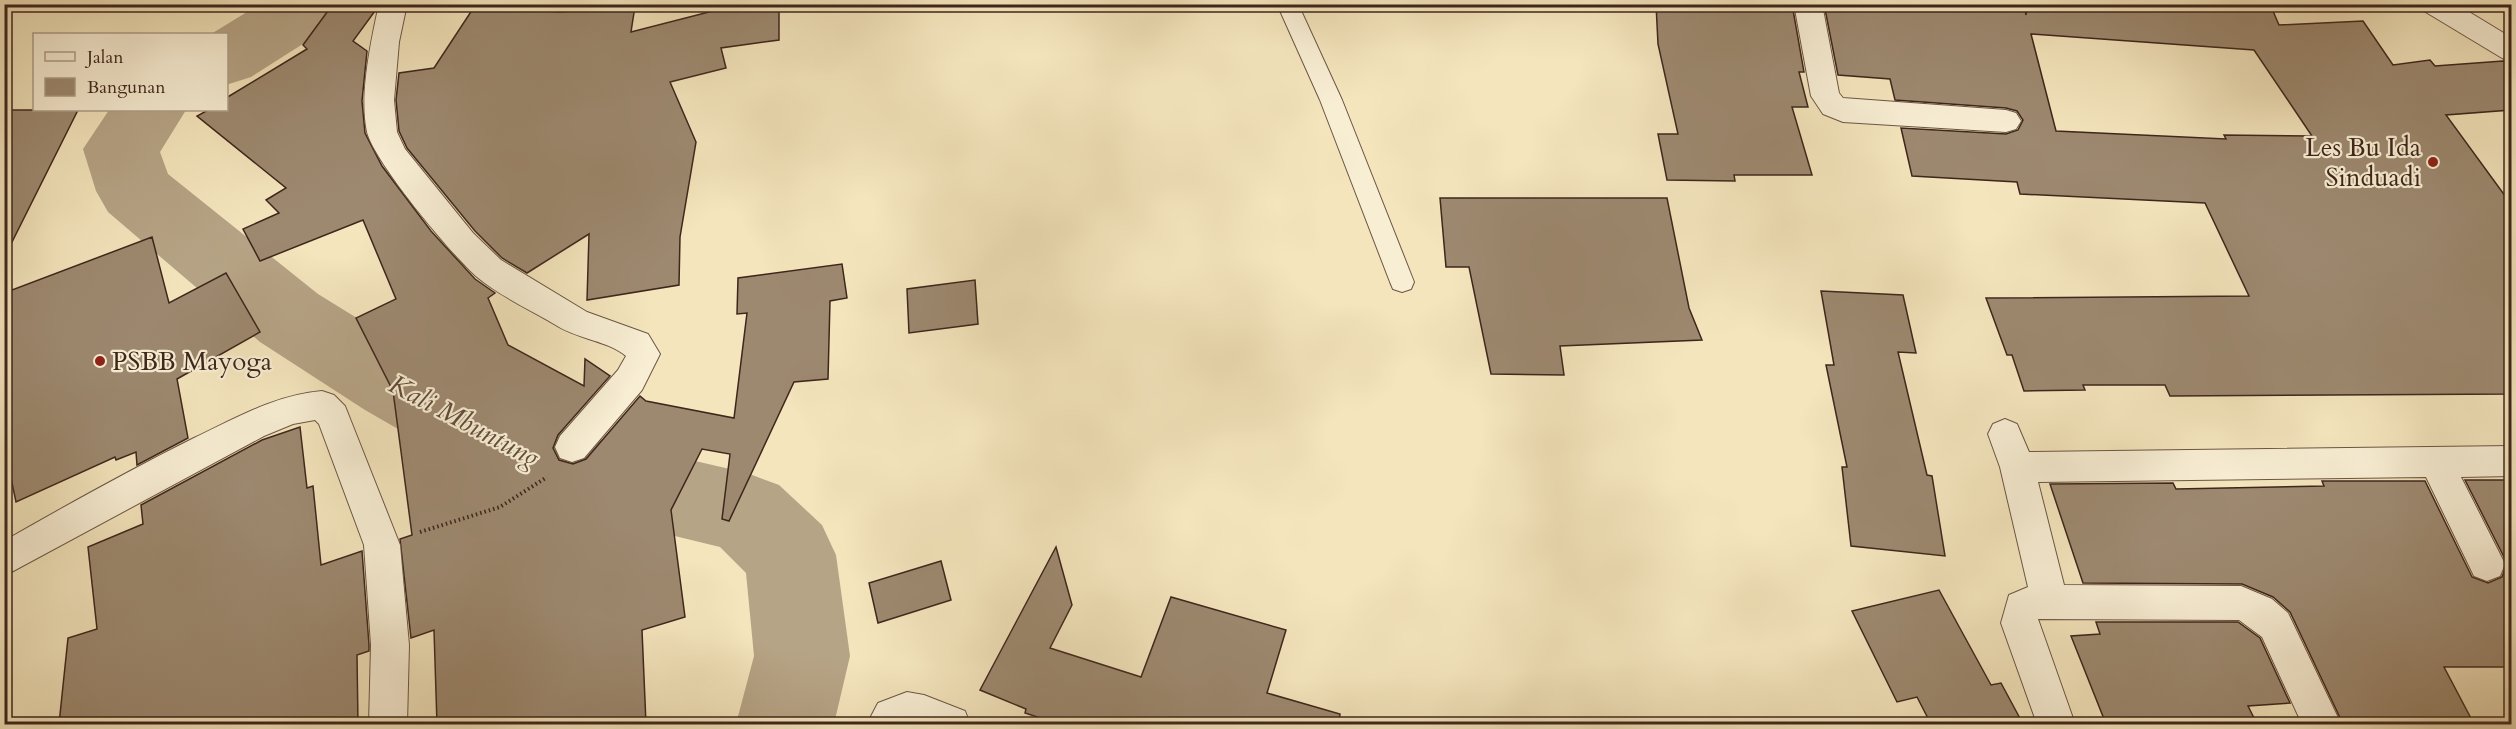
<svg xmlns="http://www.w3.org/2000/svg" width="2516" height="729" viewBox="0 0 2516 729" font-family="Cardo,serif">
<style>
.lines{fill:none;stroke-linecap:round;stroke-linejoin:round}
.river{fill:#b6a486;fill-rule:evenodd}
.building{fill:#9d8970;stroke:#3e261c;stroke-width:1.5;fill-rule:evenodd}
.service-casing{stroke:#6c5644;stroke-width:2}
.minor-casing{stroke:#6c5644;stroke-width:2}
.path{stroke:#3e261c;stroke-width:4;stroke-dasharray:1.5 3;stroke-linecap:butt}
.service{fill:#f8eed4;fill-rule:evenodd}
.minor{fill:#f8eed4;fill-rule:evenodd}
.poi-dot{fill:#8f2418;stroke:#f8eed4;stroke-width:2}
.labels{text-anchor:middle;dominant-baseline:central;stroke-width:4.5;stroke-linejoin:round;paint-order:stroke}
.poi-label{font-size:26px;fill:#3e261c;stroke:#f8eed4;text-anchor:end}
.water-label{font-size:27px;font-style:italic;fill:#624c3c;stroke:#f8eed4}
</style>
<rect width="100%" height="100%" fill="#f4e5bd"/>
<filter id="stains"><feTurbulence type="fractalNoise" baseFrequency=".00333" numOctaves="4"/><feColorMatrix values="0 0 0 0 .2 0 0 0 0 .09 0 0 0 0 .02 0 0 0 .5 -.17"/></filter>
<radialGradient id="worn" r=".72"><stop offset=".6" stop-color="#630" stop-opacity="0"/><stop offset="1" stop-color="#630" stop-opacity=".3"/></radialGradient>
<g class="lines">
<!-- river -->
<g class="river">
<polygon points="260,4 349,4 339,21 251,77 226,85 226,34 211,34"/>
<polygon points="109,110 186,110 160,152 168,174 318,294 425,360 553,428 747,473 779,485 822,525 836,555 850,656 834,724 736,724 754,656 746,573 720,547 535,502 504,490 365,410 260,342 108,212 96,191 83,149"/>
</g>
</g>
<!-- building -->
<g class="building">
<polygon points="333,4 377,4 375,11 353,41 367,51 362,101 365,133 382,166 431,231 475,279 495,293 488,298 508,345 584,386 585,359 610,376 558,435 553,448 559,460 573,464 586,459 640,396 646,401 734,418 747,313 737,314 738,278 842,264 847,298 830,301 828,379 794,382 729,521 722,519 730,454 702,449 671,510 685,617 642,630 646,724 437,724 434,630 411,638 400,539 412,535 393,391 356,318 396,299 363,220 260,261 243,229 279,213 266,200 286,188 197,116 208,110 226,110 226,98 307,49 303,45"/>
<polygon points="476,4 559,12 635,6 631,32 740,4 779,4 779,40 721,48 726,68 670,82 696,142 680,237 679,285 587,300 589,234 527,273 502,258 475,231 407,148 399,131 396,100 399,73 434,68"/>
<polygon points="1656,4 1792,4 1804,72 1799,72 1808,107 1792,107 1812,175 1734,175 1735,181 1667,180 1658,134 1678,134 1658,44"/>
<path d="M1824,4h200l2,11 1,-11h243l9,21 84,-4 30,44 37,-5 5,6 68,-5 8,2v47l-65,5 65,89v190l-341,2 -5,-11h-82l2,5 -61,1 -12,-36h-5l-21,-57 263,-2 -44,-93 -185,-9 -3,-12 -105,-6 -11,-48 105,6 12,-4 5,-10 -6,-9 -11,-3 -111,-8 -5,-21 -52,-4zM2031,34l223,16 58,86 -88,-1 2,4 -170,-8z"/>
<polygon points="4,110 78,110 4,258"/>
<polygon points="1440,198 1667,198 1689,308 1702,340 1560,346 1564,375 1491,374 1469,267 1446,267"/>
<polygon points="152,237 169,303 226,273 260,332 177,379 188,438 137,465 136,452 116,460 115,457 16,502 4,445 4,293"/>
<polygon points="975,280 978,324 909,333 907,289"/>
<polygon points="1821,291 1903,295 1916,353 1898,352 1927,475 1932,476 1945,556 1851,546 1842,467 1847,467 1826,365 1834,365"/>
<polygon points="300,427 307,488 313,486 321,565 362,551 369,645 369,651 357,655 358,724 59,724 68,638 97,629 88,547 143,524 141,505 262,440"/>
<polygon points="2465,480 2511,480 2511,667 2444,667 2474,724 2343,724 2290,612 2273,597 2242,584 2083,583 2050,484 2173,483 2176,489 2324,486 2322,481 2425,481 2472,577 2488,583 2502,577 2507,563"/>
<polygon points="1056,547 1072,605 1050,648 1141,677 1171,597 1286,630 1267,693 1340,714 1339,724 1059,724 1025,713 1026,709 980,690"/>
<polygon points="941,561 951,600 878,623 869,583"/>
<polygon points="1939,590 1991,685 2001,683 2023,724 1931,724 1917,697 1897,702 1852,611"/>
<polygon points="2096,622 2238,622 2260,638 2290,703 2248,706 2257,724 2106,724 2071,636 2100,634"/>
</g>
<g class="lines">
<!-- service casing -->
<g class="service-casing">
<polygon id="service" points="1277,4 1298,4 1342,100 1414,282 1411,289 1402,292 1393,289 1390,282 1320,100"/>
</g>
<!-- minor casing -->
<g class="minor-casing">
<g id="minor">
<path d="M379,4h28l-8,38 -5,58 3,32 8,17 68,84 28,27 86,52 61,22 12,20 -18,36 -58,68 -12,4 -12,-4 -5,-11 5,-11 58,-66 8,-14c-18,-15 -47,-17 -67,-29 -26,-16 -58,-30 -82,-50 -26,-23 -102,-114 -110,-145 -8,-37 4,-91 12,-128z"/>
<polygon points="1794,4 1822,4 1839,93 1843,98 2006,110 2016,113 2021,121 2016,129 2006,132 1843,122 1823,114 1811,96"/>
<polygon points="2421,4 2456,4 2512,38 2512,61 2502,58 2424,11"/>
<path d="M322,391l12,4 11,11 55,139 9,100 -2,79h-38l2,-79 -7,-100 -45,-121 -4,-4 -22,4 -29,12 -260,140v-35c63,-36 126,-71 190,-103 42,-20 81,-43 128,-47z"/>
<polygon points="2005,419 2017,424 2029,452 2512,446 2512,476 2461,477 2505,564 2500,576 2487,581 2474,576 2426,477 2038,482 2064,585 2241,586 2272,599 2288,613 2341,724 2302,724 2262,637 2239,620 2038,619 2075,724 2037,724 2001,623 2009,595 2028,587 2000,467 1988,434 1993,424"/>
<polygon points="907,692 924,695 965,711 970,724 867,724 878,703"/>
</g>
</g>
<!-- path -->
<polyline class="path" points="420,532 500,507 547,477"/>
<!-- service -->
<use href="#service" class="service"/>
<!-- minor -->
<use href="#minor" class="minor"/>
</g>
<!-- markers -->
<g class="poi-dot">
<circle cx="2433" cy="162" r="6"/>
<circle cx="100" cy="361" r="6"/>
</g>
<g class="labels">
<!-- poi labels -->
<g class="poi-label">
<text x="2421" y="147">Les Bu Ida<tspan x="2421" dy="30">Sinduadi</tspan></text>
<text x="112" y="361" text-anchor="start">PSBB Mayoga</text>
</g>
<!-- water labels -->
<g class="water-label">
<text transform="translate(464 421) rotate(28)">Kali Mbuntung</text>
</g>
</g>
<!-- margin -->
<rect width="2516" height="729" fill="none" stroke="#f4e5bd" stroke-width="24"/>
<rect x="6" y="6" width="2504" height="717" fill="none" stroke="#3e261c" stroke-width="3"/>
<rect x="12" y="12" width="2492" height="705" fill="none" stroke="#3e261c" stroke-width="1.5"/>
<!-- legend -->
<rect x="33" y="33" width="195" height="78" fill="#f8eed4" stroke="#ae9e8a" stroke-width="1.5"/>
<rect x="45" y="52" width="30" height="9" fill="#f8eed4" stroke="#ae9e8a" stroke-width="1.5"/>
<text x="87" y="63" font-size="18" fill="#3e261c">Jalan</text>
<rect x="45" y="78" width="30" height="18" fill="#9d8970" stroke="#ae9e8a" stroke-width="1.5"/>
<text x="87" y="93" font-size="18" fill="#3e261c">Bangunan</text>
<rect width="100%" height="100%" filter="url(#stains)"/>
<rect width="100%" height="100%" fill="url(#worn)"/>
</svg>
